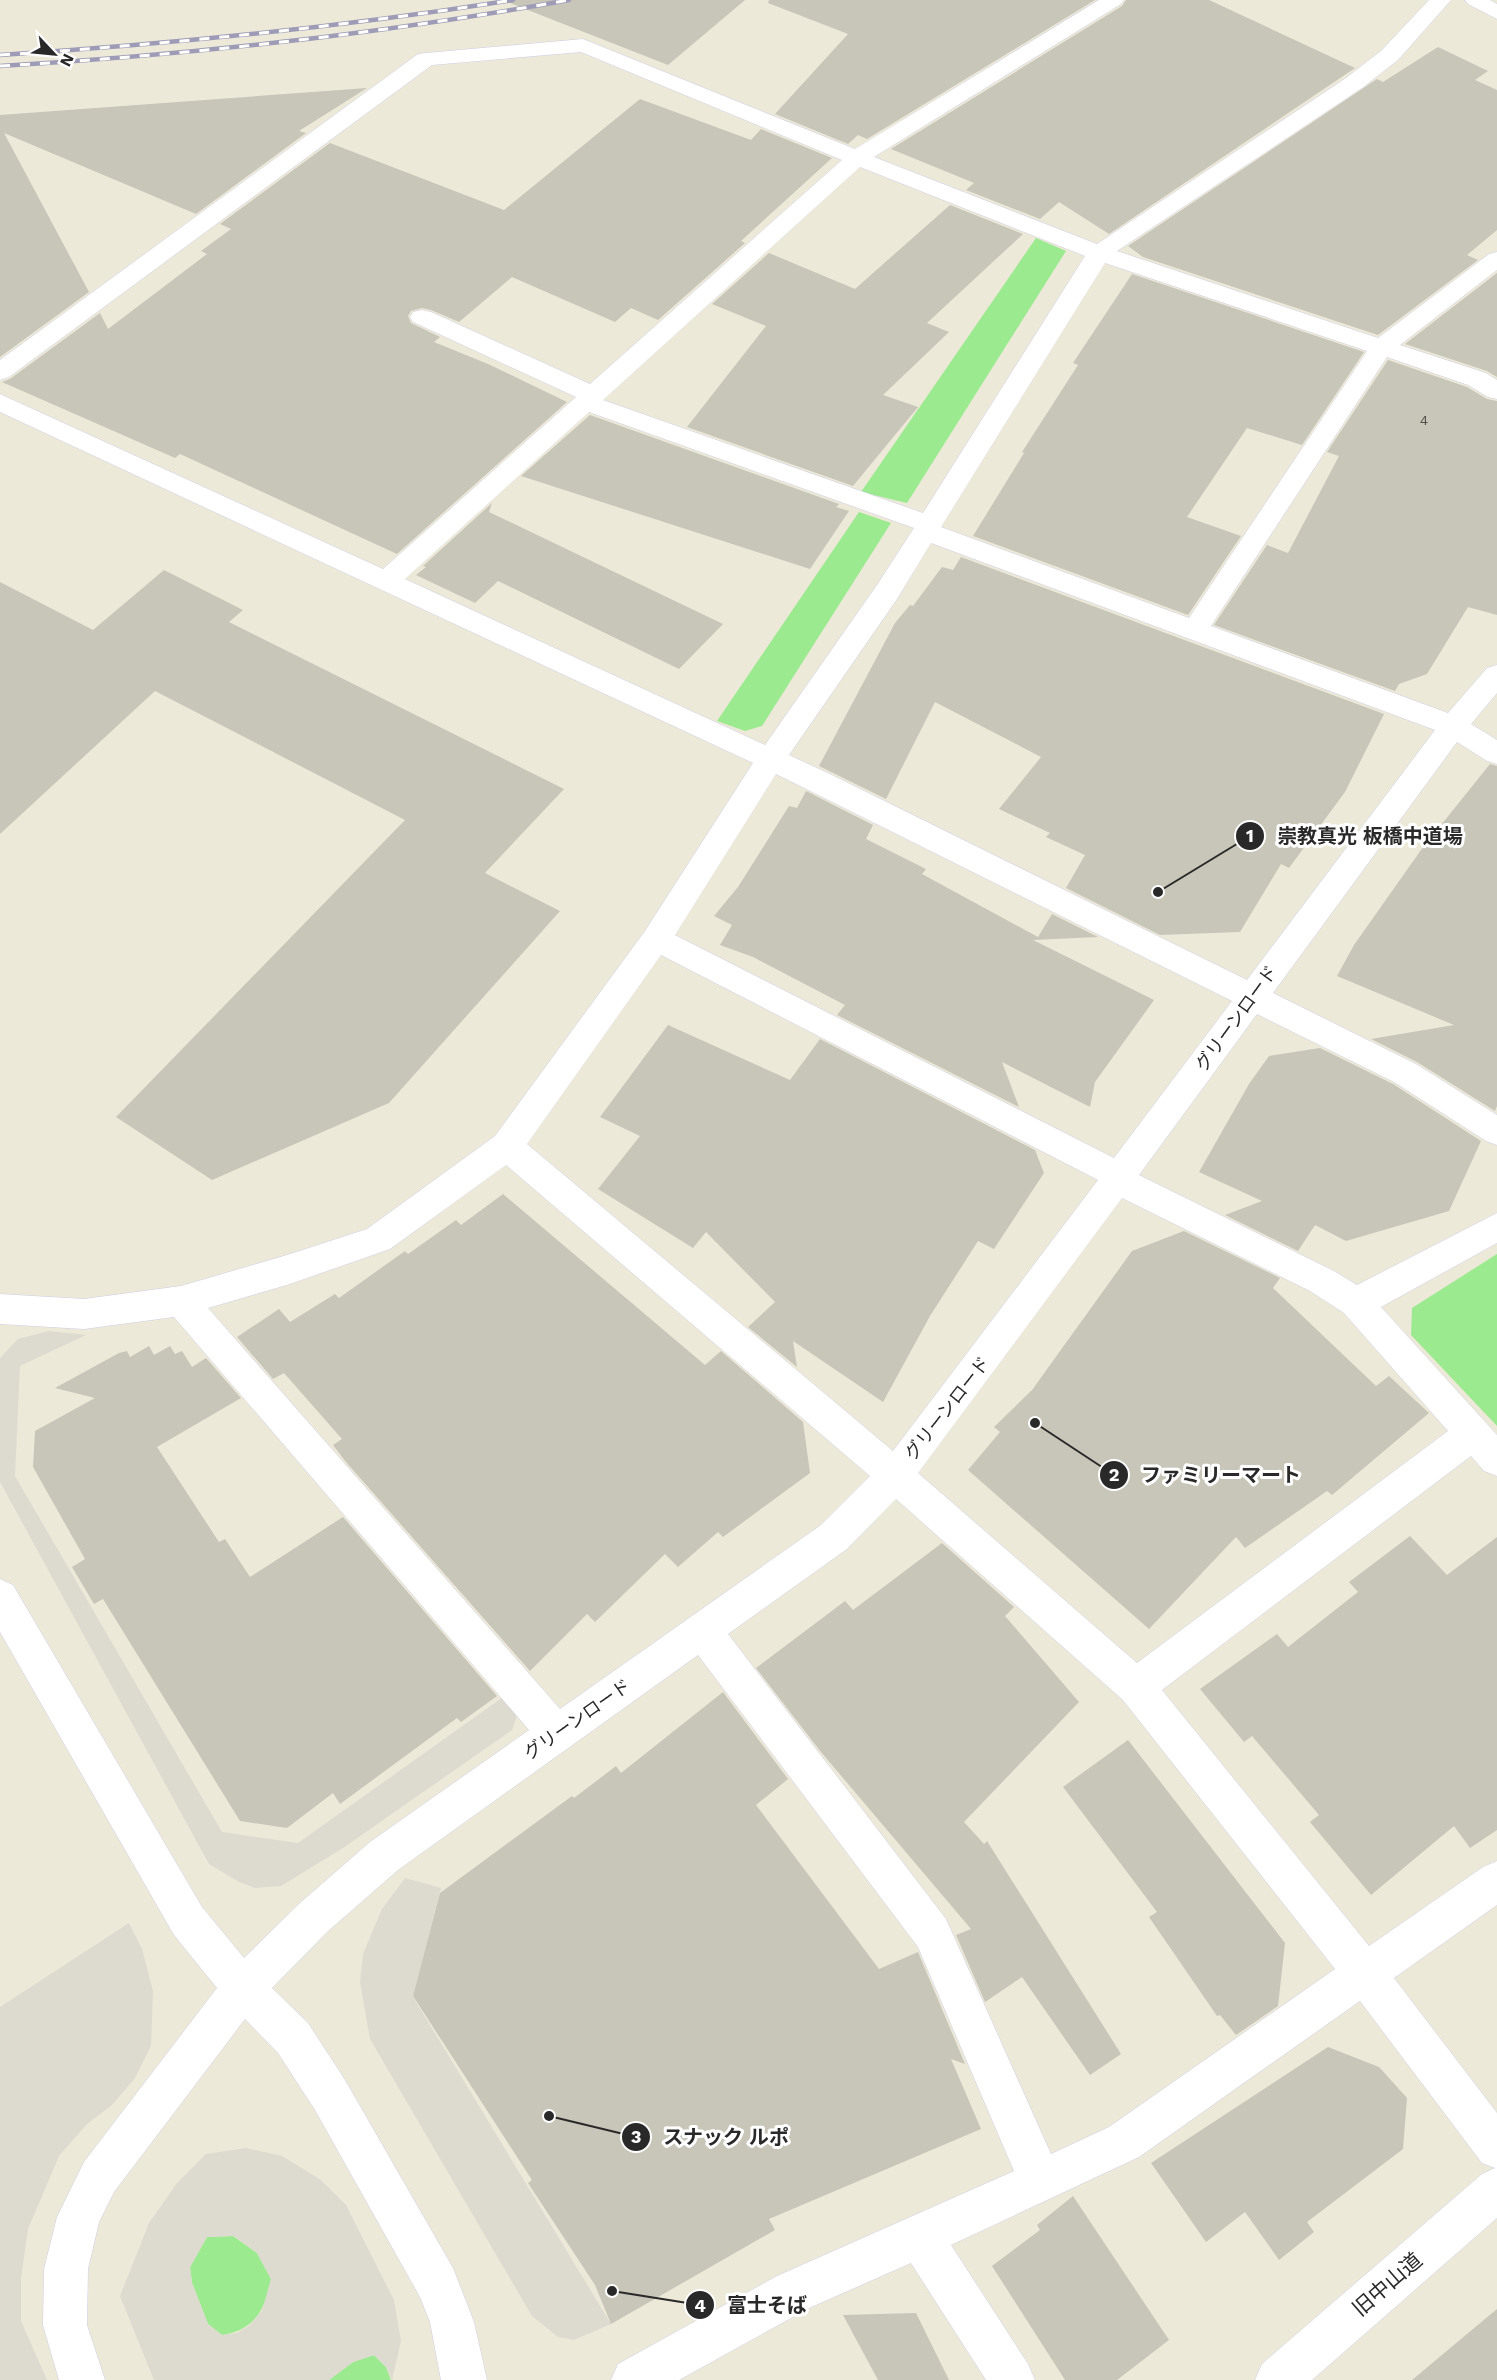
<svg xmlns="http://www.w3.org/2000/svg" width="1497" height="2380" viewBox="0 0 1497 2380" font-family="'Work Sans','Noto Sans JP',sans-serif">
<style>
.green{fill:#9bea8f}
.plaza{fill:#dddad0;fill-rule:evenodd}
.building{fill:#c8c5b9}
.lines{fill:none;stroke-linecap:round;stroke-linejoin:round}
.minor-casing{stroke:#cecee4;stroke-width:1}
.minor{fill:#fff;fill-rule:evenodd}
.rail-casing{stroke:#9d9bb6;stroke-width:4.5}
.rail{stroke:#fff;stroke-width:3;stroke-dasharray:10;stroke-linecap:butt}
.labels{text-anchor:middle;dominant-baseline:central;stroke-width:6;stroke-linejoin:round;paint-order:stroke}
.far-number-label{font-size:14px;fill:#51504d}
.street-label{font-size:18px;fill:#292929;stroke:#fff}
.near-street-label{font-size:21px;fill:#292929;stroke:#fff}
.leader{fill:none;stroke:#292929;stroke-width:2}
.callout-dot{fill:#292929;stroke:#fff;stroke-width:2}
.mark-label{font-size:18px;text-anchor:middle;font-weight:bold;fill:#fff}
.callout-label{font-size:20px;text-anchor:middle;font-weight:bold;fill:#292929;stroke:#fff;stroke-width:6;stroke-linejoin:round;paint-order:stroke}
</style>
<rect width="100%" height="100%" fill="#ede9d9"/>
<!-- green -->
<g class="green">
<polygon points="1036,238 1066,251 907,503 861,492"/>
<polygon points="859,512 891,523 762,726 745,731 717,721"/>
<polygon points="1497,1254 1497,1426 1411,1335 1412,1308"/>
<path d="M233,2236l24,17 14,26c-6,31 -16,51 -49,56l-14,-11 -16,-41 -2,-16 17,-30z"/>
<polygon points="374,2355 386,2367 391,2380 329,2380 353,2362"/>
</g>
<!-- plaza -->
<g class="plaza">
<polygon points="49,1331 86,1335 20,1366 15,1476 222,1832 298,1843 506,1695 519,1710 512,1730 343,1848 281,1886 255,1888 239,1882 209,1864 0,1482 0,1358 18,1339"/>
<polygon points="405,1878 441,1888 413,1997 611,2324 574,2340 558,2337 532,2316 370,2039 360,1982 363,1954 382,1909"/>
<polygon points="129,1923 142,1949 153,1991 151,2046 135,2078 112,2105 86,2125 59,2156 28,2229 21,2278 21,2321 47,2380 0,2380 0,2007"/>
<path d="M246,2148l36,8 39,24 25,25 48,95 7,41 -9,39 -6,-13 -12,-12 -21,7 -24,18h-175l-34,-84 29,-73 28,-40 29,-29zM234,2236l23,17 14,26 -9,32 -12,14 -13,8 -15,2 -14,-11 -16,-41 -2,-16 17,-30z"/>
</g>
<!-- building -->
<g class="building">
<polygon points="511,0 745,0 668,65 510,3"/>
<polygon points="769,0 1095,0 867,139 858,135 848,144 775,114 848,34 768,3"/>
<polygon points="1126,0 1209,0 1355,68 1109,234 1059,202 1040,219 966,190 974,183 891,149 1122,6"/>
<polygon points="1438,47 1488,71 1475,80 1497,90 1497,230 1467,255 1478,260 1378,335 1143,257 1128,246 1377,79 1383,82"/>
<polygon points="367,88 299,131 306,133 196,214 4,133 89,292 0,357 0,115"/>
<polygon points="640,99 751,140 761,129 832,158 741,241 745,243 658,320 631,308 615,322 512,277 459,322 431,310 422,308 411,311 408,316 411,323 440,337 434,342 488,364 567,402 397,554 180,454 175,458 2,382 10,379 100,313 108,329 207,254 201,251 231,229 220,224 330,143 504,210"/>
<polygon points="950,205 1023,234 927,323 949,332 883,395 918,407 853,486 687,427 766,326 712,304 769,253 855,289"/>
<polygon points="1497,273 1497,377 1487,371 1405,344"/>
<polygon points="1132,274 1364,352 1302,445 1247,428 1187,517 1241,536 1188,615 973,536 1024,453 1022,452 1078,365 1073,363"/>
<polygon points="1388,360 1467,387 1487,399 1497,401 1497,615 1468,607 1427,674 1399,684 1395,691 1214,625 1267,545 1288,553 1339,456 1327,452"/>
<polygon points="590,415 839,504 836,507 849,511 810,569 521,476"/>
<polygon points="492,503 489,512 723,624 679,669 498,581 475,603 416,575 426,567 423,566"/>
<polygon points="961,557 1384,714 1345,792 1289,868 1281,864 1240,932 1160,935 1066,888 1085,855 1046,837 1050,833 999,809 1041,757 935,702 886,799 819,766 895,623 910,605 913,606 942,567 953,570"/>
<polygon points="164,570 243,610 229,622 564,789 485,873 560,911 389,1103 212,1180 116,1117 405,820 155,691 0,834 0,582 93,630"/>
<polygon points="1490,764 1497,766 1497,1106 1495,1111 1417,1062 1371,1039 1454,1025 1337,976 1354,945 1421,850"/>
<polygon points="806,791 873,825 866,839 926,869 922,874 1038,937 1052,914 1098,937 1033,940 1154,1000 1095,1082 1090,1107 1002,1062 1019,1107 837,1015 845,1005 753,957 720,945 732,925 714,916 738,887 789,806 797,808"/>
<polygon points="668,1025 790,1080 820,1039 1035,1150 1044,1173 994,1249 978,1241 930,1316 883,1402 793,1341 797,1367 748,1327 775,1302 706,1232 693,1248 598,1189 640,1136 600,1117"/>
<polygon points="1320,1048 1393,1084 1481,1141 1449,1211 1346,1241 1315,1225 1298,1251 1225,1215 1262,1201 1199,1172 1249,1084 1269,1056"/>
<polygon points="503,1194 705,1365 721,1351 803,1422 810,1473 723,1537 718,1532 678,1567 665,1554 595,1622 587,1614 530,1671 346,1462 333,1445 342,1439 284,1373 273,1379 237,1337 279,1309 290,1322 335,1294 339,1298 405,1251 408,1254 456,1220 461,1225"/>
<polygon points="1184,1231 1280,1278 1273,1288 1376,1386 1389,1376 1429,1413 1332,1495 1327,1491 1245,1548 1236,1537 1149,1629 968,1470 1000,1432 994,1427 1032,1390 1132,1251"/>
<polygon points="149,1346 154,1355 170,1346 175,1354 182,1351 192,1367 206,1358 241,1398 157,1447 219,1542 225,1539 250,1577 343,1517 497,1696 461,1722 457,1718 340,1804 333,1793 287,1828 240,1821 103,1599 94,1604 72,1567 85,1559 33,1467 35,1431 95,1398 55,1388 119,1353 127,1351 130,1357"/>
<polygon points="1410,1536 1447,1575 1497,1537 1497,1830 1470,1848 1454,1826 1371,1895 1310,1822 1319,1815 1252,1736 1244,1742 1200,1689 1277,1634 1288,1647 1358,1592 1349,1582"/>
<polygon points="942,1543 1014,1607 1005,1616 1079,1702 964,1822 984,1844 987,1841 1121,2054 1090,2075 1022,1977 985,2002 956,1935 971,1929 821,1752 756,1668 845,1601 853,1610"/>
<polygon points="723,1692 788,1779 756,1805 879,1969 918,1952 965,2064 951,2059 981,2129 769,2219 775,2230 611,2324 595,2285 528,2183 532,2180 413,1996 440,1893 572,1796 574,1798 616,1766 621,1773"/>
<polygon points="1128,1740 1285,1943 1278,2006 1236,2035 1220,2015 1217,2016 1149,1917 1157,1912 1063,1787"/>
<polygon points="1328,2047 1379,2067 1407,2098 1403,2149 1307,2222 1314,2232 1279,2260 1245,2212 1206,2242 1151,2163"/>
<polygon points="1073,2196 1169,2340 1117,2380 1065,2380 992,2266 1040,2230 1037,2225"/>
<polygon points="1497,2309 1497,2380 1412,2380"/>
<polygon points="916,2313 949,2380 878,2380 843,2315"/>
</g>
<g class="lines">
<!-- minor casing -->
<g class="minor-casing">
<g id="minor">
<path d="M1099,0h25l-3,4 -247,153 223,87 249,-166 36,-28 47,-50h22l-53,60 -36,28 -245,163 261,87 111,-84 8,-2v18l-97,75 86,28 11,7v19l-9,-2 -20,-12 -81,-28 -176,269 237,87 39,-45 10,-3v28l-26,31 26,16v24l-10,-3 -30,-19 -184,251 143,71 81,51v30l-11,-4 -92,-59 -137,-68 -118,161 195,96 23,14 140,-72v30l-116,64 116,128v41l-13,-5 -13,-15 -309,234 207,256 114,-79 14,-6v44l-103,73 103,135v105l-185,162h-57l7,-16 220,-190 13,-6 -13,-5 -122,-162 -221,156 -188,88 77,119 7,16h-49l-75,-117 -102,45 -130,72h-68l7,-16 159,-88 237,-105 -96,-224 -220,-292 -300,215 -70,61 -56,57 36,35 37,57 108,188 21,54 13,58h-46l-11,-58 -10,-25 -105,-187 -37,-57 -33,-34 -131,173 -15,30 -11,47 -1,56 18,55h-46l-16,-55 1,-56 13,-52 27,-55 133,-174 -43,-53 -174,-303v-53l13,6 189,322 42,51 56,-55 70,-61 159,-112 -355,-413 -90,12 -84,-5v-30l84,5 97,-13 106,-31 80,-26 128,-93 150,-205 108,-168 -753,-351v-18l383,175 193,-172 -163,-75 -3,-5 3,-5 9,-2 9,2 159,72 252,-224 -261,-108 -149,13 -423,312 -9,3v-20l418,-306 8,-1 157,-14 272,110zM860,167l225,89 -162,257 -320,-113zM1105,263l262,88 -178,267 -248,-91zM589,412l325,116 -37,57 -112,160 -360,-166zM931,543l504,187 -188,250 -415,-205 -43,-20 108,-156zM776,774l456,227 -118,157 -439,-223zM661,955l437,225 -205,271 -366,-307zM506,1165l364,311 -49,49 -261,184 -352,-401 79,-23 103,-36zM1122,1198l188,93 34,22 104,118 -311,232 -219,-190zM896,1499l227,201 212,269 -226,158 -58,27 -105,-235 -218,-285 119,-85z"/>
<polygon points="1465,0 1490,0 1497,4 1497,19 1468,4"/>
</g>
</g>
<!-- minor -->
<use href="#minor" class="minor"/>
<!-- rail casing -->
<g class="rail-casing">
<g id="rail">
<path d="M0,55c172,-11 343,-28 513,-55"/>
<path d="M0,66c191,-11 380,-32 569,-66"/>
</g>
</g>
<!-- rail -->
<use href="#rail" class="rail"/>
</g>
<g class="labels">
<!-- far-number labels -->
<g class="far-number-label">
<text x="1424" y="420">4</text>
</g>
<!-- street labels -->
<g class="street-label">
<text transform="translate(1236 1018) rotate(-54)">グリーンロード</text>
<text transform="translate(947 1408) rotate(-52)">グリーンロード</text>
<text transform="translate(577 1719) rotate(-35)">グリーンロード</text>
</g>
<!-- near-street labels -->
<g class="near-street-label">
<text transform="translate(1387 2284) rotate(-41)">旧中山道</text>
</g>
</g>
<!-- callouts -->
<path class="leader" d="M1158 892L1250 836M1035 1423L1114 1475M549 2116L636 2137M612 2291L700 2305"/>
<g class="callout-dot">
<circle cx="1158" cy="892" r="6"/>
<circle cx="1035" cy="1423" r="6"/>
<circle cx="549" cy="2116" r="6"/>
<circle cx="612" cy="2291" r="6"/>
<circle cx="1250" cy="836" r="15"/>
<circle cx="1114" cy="1475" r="15"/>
<circle cx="636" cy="2137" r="15"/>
<circle cx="700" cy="2305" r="15"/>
</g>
<g class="mark-label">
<text x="1250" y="842">1</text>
<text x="1114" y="1481">2</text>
<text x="636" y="2143">3</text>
<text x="700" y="2312">4</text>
</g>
<g class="callout-label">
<text x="1370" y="843">崇教真光 板橋中道場</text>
<text x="1221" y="1482">ファミリーマート</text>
<text x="726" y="2144">スナック ルポ</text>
<text x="767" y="2312">富士そば</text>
</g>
<!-- north arrow -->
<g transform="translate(54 54) rotate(116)" stroke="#ffffff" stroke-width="4.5" paint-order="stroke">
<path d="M0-4.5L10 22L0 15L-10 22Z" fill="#292929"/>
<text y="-9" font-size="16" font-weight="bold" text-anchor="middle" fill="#292929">N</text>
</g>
</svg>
